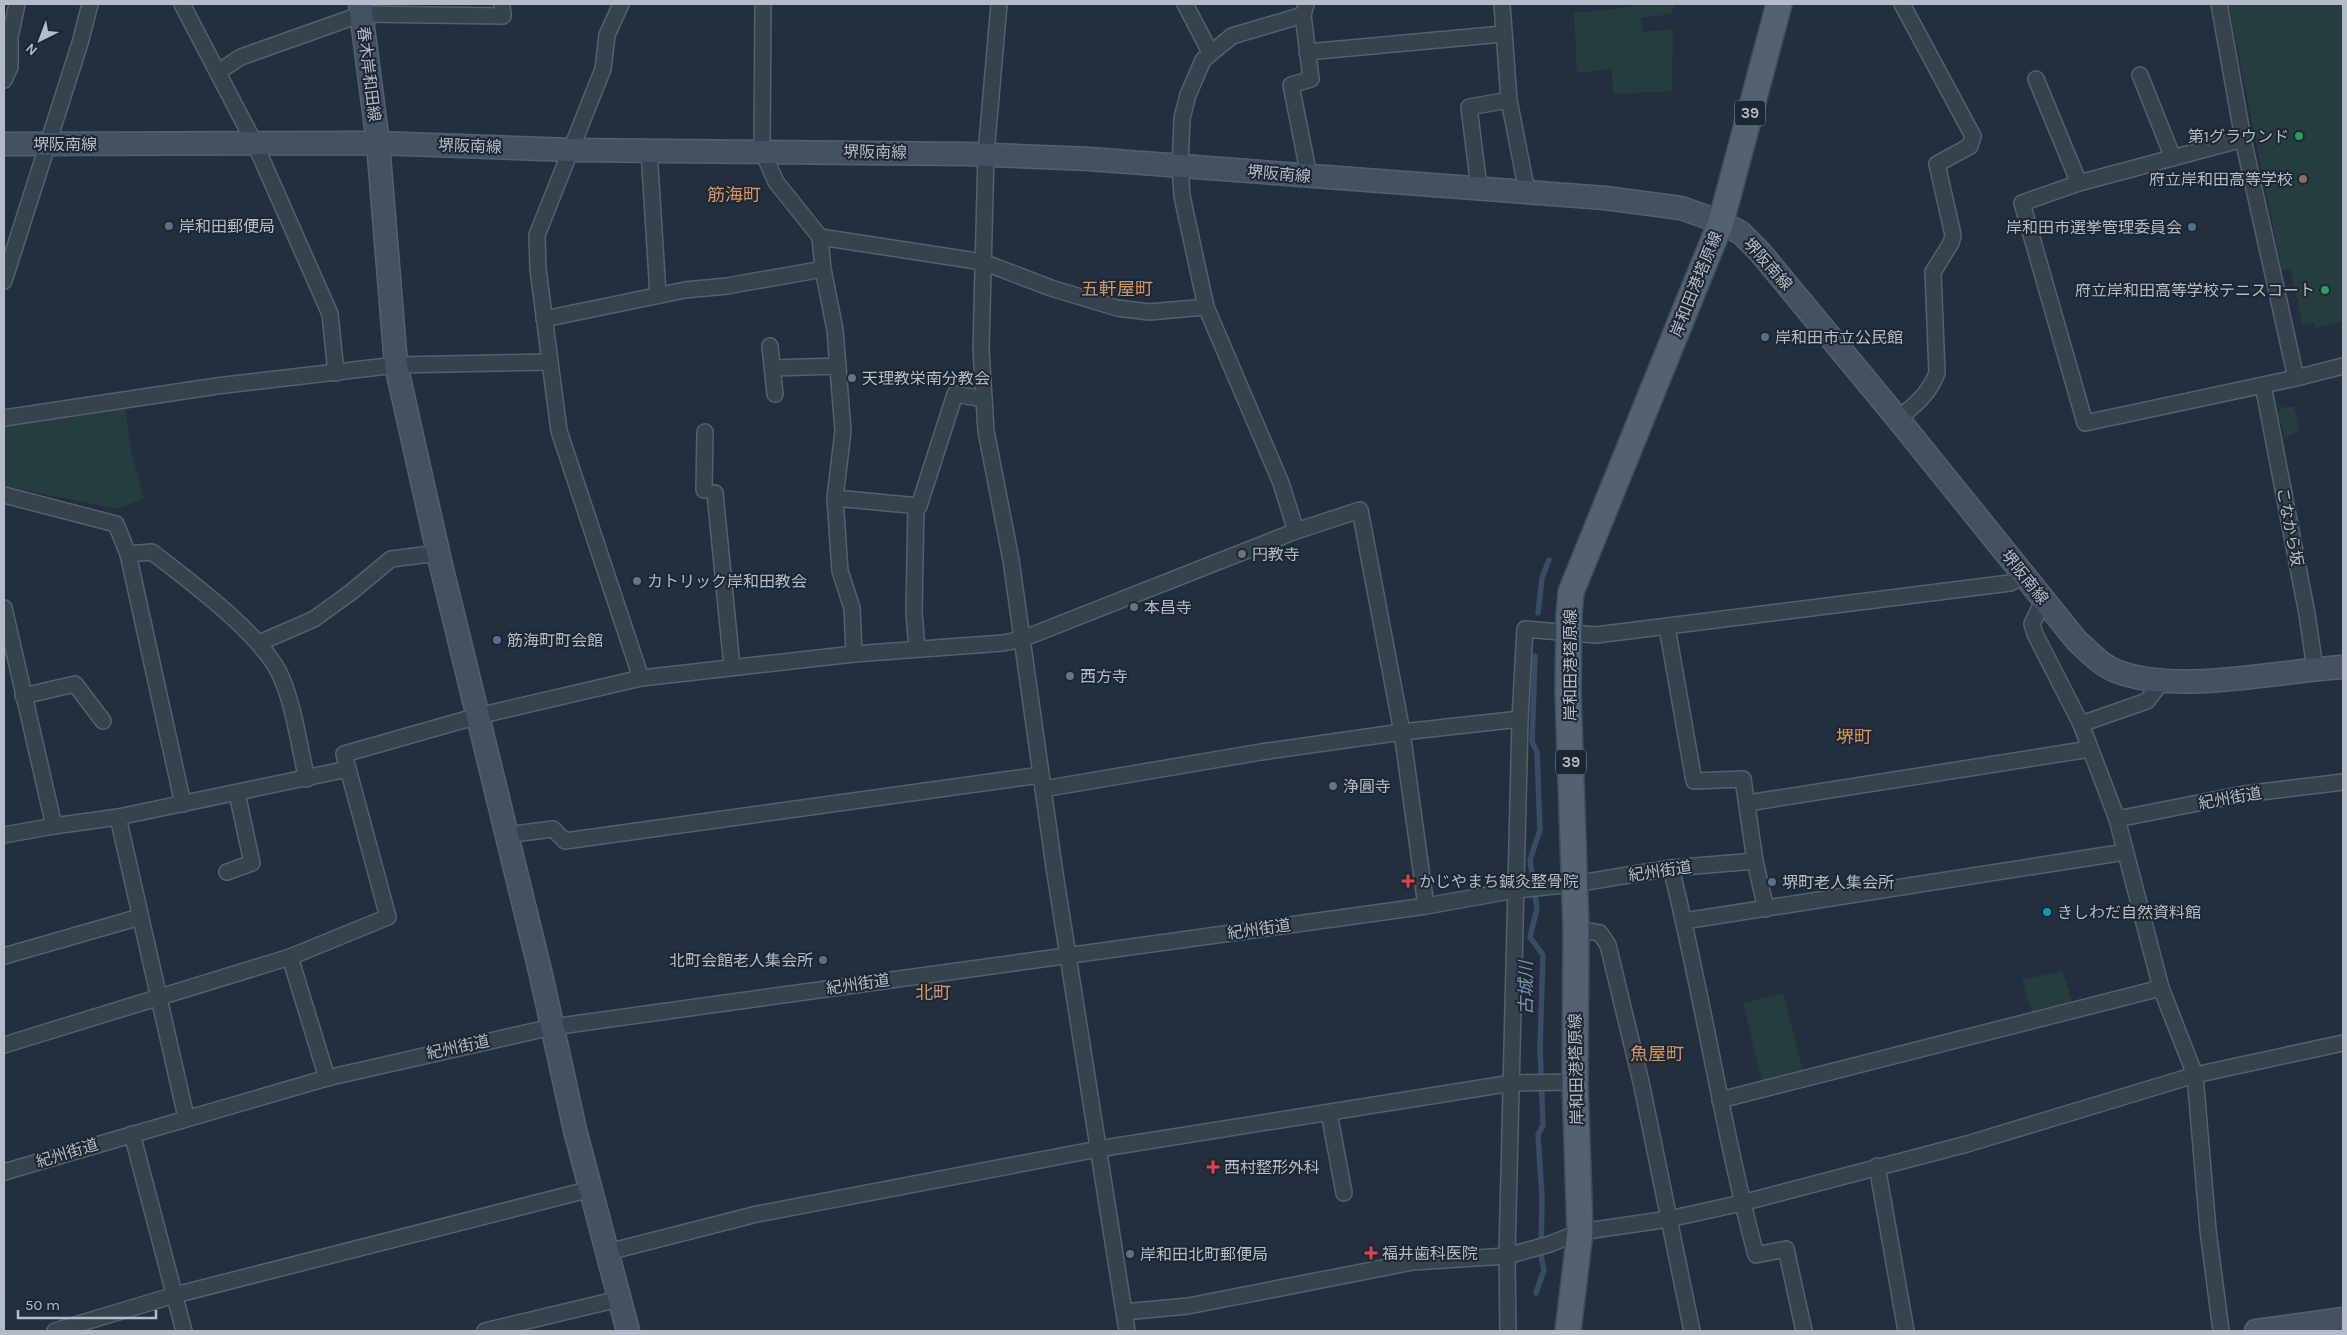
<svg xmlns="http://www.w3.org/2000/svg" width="2347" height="1335" viewBox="0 0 2347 1335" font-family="Karla,'Noto Sans JP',sans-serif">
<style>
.green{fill:#263c3f}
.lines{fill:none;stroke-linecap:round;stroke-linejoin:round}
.stream{stroke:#394c67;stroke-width:5.5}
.street-casing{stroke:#565f6c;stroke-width:18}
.secondary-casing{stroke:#565f6c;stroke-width:25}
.primary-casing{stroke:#414a57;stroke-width:28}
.street{stroke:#38414e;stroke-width:15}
.secondary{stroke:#465061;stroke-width:22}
.primary{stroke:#56606e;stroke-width:25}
.leisure-dot{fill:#2e9e5b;stroke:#1d2633;stroke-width:2}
.education-dot{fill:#8d6e63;stroke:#1d2633;stroke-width:2}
.service-dot{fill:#5c6f8a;stroke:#1d2633;stroke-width:2}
.worship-dot{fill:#6b7280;stroke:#1d2633;stroke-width:2}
.health-dot{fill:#e0444e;stroke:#1d2633;stroke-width:2}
.culture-dot{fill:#0f9aa8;stroke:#1d2633;stroke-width:2}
.labels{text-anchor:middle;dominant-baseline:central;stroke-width:4;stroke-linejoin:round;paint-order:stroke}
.shield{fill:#1d2633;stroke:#878f9c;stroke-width:1}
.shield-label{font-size:15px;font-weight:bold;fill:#b4bcc9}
.street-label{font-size:16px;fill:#b4bcc9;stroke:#1d2633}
.poi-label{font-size:16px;fill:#b4bcc9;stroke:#1d2633;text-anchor:start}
.neighbourhood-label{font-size:18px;fill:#d59563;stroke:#1d2633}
.water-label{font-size:18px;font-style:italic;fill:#7c92b1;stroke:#1d2633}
</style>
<rect width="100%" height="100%" fill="#242f3e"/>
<!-- green -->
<g class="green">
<polygon points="1631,4 1675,4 1671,14 1641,18 1643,32 1673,29 1672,91 1614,94 1611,69 1577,73 1574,13 1631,7"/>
<polygon points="2228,4 2343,4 2343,321 2315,328 2314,323 2303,326 2290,269 2282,270"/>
<polygon points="125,407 131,451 144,498 119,509 4,486 4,424"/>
<polygon points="2283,407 2294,407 2300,430 2285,438 2278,413"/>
<polygon points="2062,971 2075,1010 2034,1020 2022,980"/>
<polygon points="1783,993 1805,1078 1763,1085 1743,1003"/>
</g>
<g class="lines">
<!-- stream -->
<g class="stream">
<polyline points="1538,613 1542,578 1549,560"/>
<polyline points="1535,656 1532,742 1537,752 1540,830 1530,860 1537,908 1530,937 1543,955 1540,1047 1543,1125 1538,1135 1542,1197 1541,1255 1544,1270 1536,1293"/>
</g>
<!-- street casing -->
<g class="street-casing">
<g id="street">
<polyline points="182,4 255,144 330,314 336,373"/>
<polyline points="621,4 607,35 603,69 537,235 538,269 559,431 641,678"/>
<polyline points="763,4 762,150 776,182 820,237 823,269 835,330 843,431 835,498 840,571 852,608 854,654"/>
<polyline points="999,4 986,154 981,349 986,431 1011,560 1054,867 1127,1331"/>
<polyline points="1185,4 1210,52"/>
<polyline points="1306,4 1303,15 1311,79 1291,85 1309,176"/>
<polyline points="1502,4 1509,100 1527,192"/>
<polyline points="2219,4 2243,139 2296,378"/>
<polyline points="1307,52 1503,34"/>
<polyline points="218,72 241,57 362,14 503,16 502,4"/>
<polyline points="2140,75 2173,158"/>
<polyline points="2036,79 2079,183"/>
<polyline points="4,80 10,67 10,37 17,4"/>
<polyline points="2243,139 2079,183 2022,203 2085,423 2296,378 2343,366"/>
<polyline points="649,150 658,295"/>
<polyline points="1479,188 1469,107 1509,100"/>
<polyline points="820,237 983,262 1051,288 1117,308 1149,312 1206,307"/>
<polyline points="4,281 80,43 90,4"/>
<polyline points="544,319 685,290 727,286 823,269"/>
<polyline points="770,346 775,394"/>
<polyline points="773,368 838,366"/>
<polyline points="2263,385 2307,614 2315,669"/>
<polyline points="4,418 217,386 396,365 549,362"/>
<path d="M1898,419c17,-14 31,-25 39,-46l-4,-101 18,-29 2,-8 -16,-71 33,-18 3,-10 -71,-132"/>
<polyline points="704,490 705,432"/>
<polyline points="715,493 732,667"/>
<polyline points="4,495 116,524 128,554"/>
<polyline points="835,498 919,506 955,394 984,399"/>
<polyline points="916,505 914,612 917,649"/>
<polyline points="1296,531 1281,483 1206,307 1182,196 1180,166 1182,118 1188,95 1203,60 1232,36 1303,15"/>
<polyline points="2043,601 2032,624 2035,634 2081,724 2117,819 2161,988 2195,1075 2208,1230 2221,1331"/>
<polyline points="4,608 54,826 118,817 348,769"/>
<polyline points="1667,627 1694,781 1743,779 1755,861 1766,909"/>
<polyline points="259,643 314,619 350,593 391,559 439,553"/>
<polyline points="23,696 75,684 103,721"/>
<polyline points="2081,724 2147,701 2162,681"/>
<polyline points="1043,789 1261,752 1402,732 1520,719"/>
<polyline points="1748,803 2090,749"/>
<path d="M183,804l-55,-250 24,-2c36,28 114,85 130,127 13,31 17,68 25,100"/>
<polyline points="118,817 186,1117"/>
<polyline points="2117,819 2244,794 2343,782"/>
<polyline points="4,835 54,826"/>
<polyline points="506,835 553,829 565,841 1041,775"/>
<path d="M1671,868c32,128 51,260 85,387l30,-6 18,82"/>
<polyline points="227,872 252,863 237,793"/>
<polyline points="1684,921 2125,852"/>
<polyline points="1576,929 1600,933 1608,945 1641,1082 1692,1331"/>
<polyline points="4,956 140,917"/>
<polyline points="290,957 327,1078"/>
<polyline points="4,1045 290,957 388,917 344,754 478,716 641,678 854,654 1003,643 1022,639 1296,531 1360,510 1402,732 1426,906"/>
<polyline points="1720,1100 2161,988"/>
<polyline points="1329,1113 1344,1193"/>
<polyline points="132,1134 184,1331"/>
<polyline points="1877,1166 1906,1331"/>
<polyline points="4,1172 327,1078 552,1027 1426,906 1516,890 1574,884 1671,868 1755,861"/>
<polyline points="608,1252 757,1214 1098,1149 1512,1083 1575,1082"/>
<polyline points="1124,1312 1188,1306 1413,1262 1507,1256 1550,1244 1580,1232 1669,1219 1742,1203 1967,1144 2195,1075 2343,1043"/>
<polyline points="55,1331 175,1295 591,1189"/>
<polyline points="485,1331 619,1299"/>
<polyline points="1508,1331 1507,1256 1520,719 1525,629 1596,635 2010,583 2023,576"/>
</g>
</g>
<!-- secondary casing -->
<g class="secondary-casing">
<g id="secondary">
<polyline points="360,4 378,143 396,365 440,561 541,975 575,1130 628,1331"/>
<path d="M4,144l374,-1 193,7 396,4 122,5 516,39 76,10 40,14 20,11 19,19 138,167 179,222c12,11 24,24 39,30 60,24 162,0 227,-4"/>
<polyline points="2256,1331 2343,1319"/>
</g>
</g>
<!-- primary casing -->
<g class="primary-casing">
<polyline id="primary" points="1568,1331 1580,1232 1575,1082 1576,929 1568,693 1569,615 1571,592 1721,222 1779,4"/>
</g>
<!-- street -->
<use href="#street" class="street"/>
<!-- secondary -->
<use href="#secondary" class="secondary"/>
<!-- primary -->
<use href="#primary" class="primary"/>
</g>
<!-- markers -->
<g class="leisure-dot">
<circle cx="2299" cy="136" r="5"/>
<circle cx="2325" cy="290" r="5"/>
</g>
<circle class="education-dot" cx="2303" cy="179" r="5"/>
<g class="service-dot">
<circle cx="169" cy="226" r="5"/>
<circle cx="2192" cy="227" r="5"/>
<circle cx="1765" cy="337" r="5"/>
<circle cx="497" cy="640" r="5"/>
<circle cx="1772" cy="882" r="5"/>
<circle cx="823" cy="960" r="5"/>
<circle cx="1130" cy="1254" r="5"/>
</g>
<g class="worship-dot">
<circle cx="852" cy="378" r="5"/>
<circle cx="1242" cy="554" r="5"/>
<circle cx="637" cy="581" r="5"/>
<circle cx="1134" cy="607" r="5"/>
<circle cx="1070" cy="676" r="5"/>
<circle cx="1333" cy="786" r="5"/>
</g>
<g class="health-dot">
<path d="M1405.5 873.5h5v5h5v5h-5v5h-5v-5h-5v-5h5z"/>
<path d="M1210.5 1159.5h5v5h5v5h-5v5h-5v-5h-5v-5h5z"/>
<path d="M1368.5 1245.5h5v5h5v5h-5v5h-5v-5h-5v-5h5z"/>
</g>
<circle class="culture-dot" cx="2047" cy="912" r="5"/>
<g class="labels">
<!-- shield labels -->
<g class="shield">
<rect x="1735" y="100.5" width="30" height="25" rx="4"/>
<rect x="1556" y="749.5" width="30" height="25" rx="4"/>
</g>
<g class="shield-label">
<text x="1750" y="113">39</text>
<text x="1571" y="762">39</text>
</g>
<!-- street labels -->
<g class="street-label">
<text transform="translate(369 74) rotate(83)">春木岸和田線</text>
<text x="65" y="144">堺阪南線</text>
<text transform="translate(470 146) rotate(2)">堺阪南線</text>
<text transform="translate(875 152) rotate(1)">堺阪南線</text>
<text transform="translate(1279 174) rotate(5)">堺阪南線</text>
<text transform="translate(1768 264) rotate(48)">堺阪南線</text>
<text transform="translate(1696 284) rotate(-68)">岸和田港塔原線</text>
<text transform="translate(2290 527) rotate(79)">こなから坂</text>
<text transform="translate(2025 577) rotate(51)">堺阪南線</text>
<text transform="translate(1570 665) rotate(-90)">岸和田港塔原線</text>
<text transform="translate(2230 798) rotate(-10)">紀州街道</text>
<text transform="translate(1660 871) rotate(-8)">紀州街道</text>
<text transform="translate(1259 929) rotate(-8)">紀州街道</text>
<text transform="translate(858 984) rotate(-8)">紀州街道</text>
<text transform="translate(458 1047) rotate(-12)">紀州街道</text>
<text transform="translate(1576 1069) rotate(-91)">岸和田港塔原線</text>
<text transform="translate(67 1153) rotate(-17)">紀州街道</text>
</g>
<!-- poi labels -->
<g class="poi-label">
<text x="2289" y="136" text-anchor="end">第1グラウンド</text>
<text x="2293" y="179" text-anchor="end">府立岸和田高等学校</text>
<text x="179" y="226">岸和田郵便局</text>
<text x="2182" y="227" text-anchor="end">岸和田市選挙管理委員会</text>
<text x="2315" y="290" text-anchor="end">府立岸和田高等学校テニスコート</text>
<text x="1775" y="337">岸和田市立公民館</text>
<text x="862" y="378">天理教栄南分教会</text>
<text x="1252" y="554">円教寺</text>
<text x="647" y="581">カトリック岸和田教会</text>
<text x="1144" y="607">本昌寺</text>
<text x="507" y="640">筋海町町会館</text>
<text x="1080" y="676">西方寺</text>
<text x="1343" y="786">浄圓寺</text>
<text x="1419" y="881">かじやまち鍼灸整骨院</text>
<text x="1782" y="882">堺町老人集会所</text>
<text x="2057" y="912">きしわだ自然資料館</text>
<text x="813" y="960" text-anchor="end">北町会館老人集会所</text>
<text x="1224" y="1167">西村整形外科</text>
<text x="1382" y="1253">福井歯科医院</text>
<text x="1140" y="1254">岸和田北町郵便局</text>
</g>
<!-- neighbourhood labels -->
<g class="neighbourhood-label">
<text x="734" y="195">筋海町</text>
<text x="1117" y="289">五軒屋町</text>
<text x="1854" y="737">堺町</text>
<text x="933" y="993">北町</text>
<text x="1657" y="1054">魚屋町</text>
</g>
<!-- water labels -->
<g class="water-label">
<text transform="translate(1526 988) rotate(-90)">古城川</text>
</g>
</g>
<!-- border -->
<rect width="2347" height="1335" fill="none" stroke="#b4bcc9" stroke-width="10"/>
<!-- north arrow -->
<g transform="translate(40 40) rotate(222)" stroke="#1d2633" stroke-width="4" paint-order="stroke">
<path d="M0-4L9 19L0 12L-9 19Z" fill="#b4bcc9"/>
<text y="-8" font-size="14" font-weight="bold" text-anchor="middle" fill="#b4bcc9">N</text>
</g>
<!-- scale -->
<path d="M18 1310v8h138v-8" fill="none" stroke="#b4bcc9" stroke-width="2.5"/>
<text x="25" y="1310" font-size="15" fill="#b4bcc9" stroke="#1d2633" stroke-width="4" paint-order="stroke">50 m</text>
</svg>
